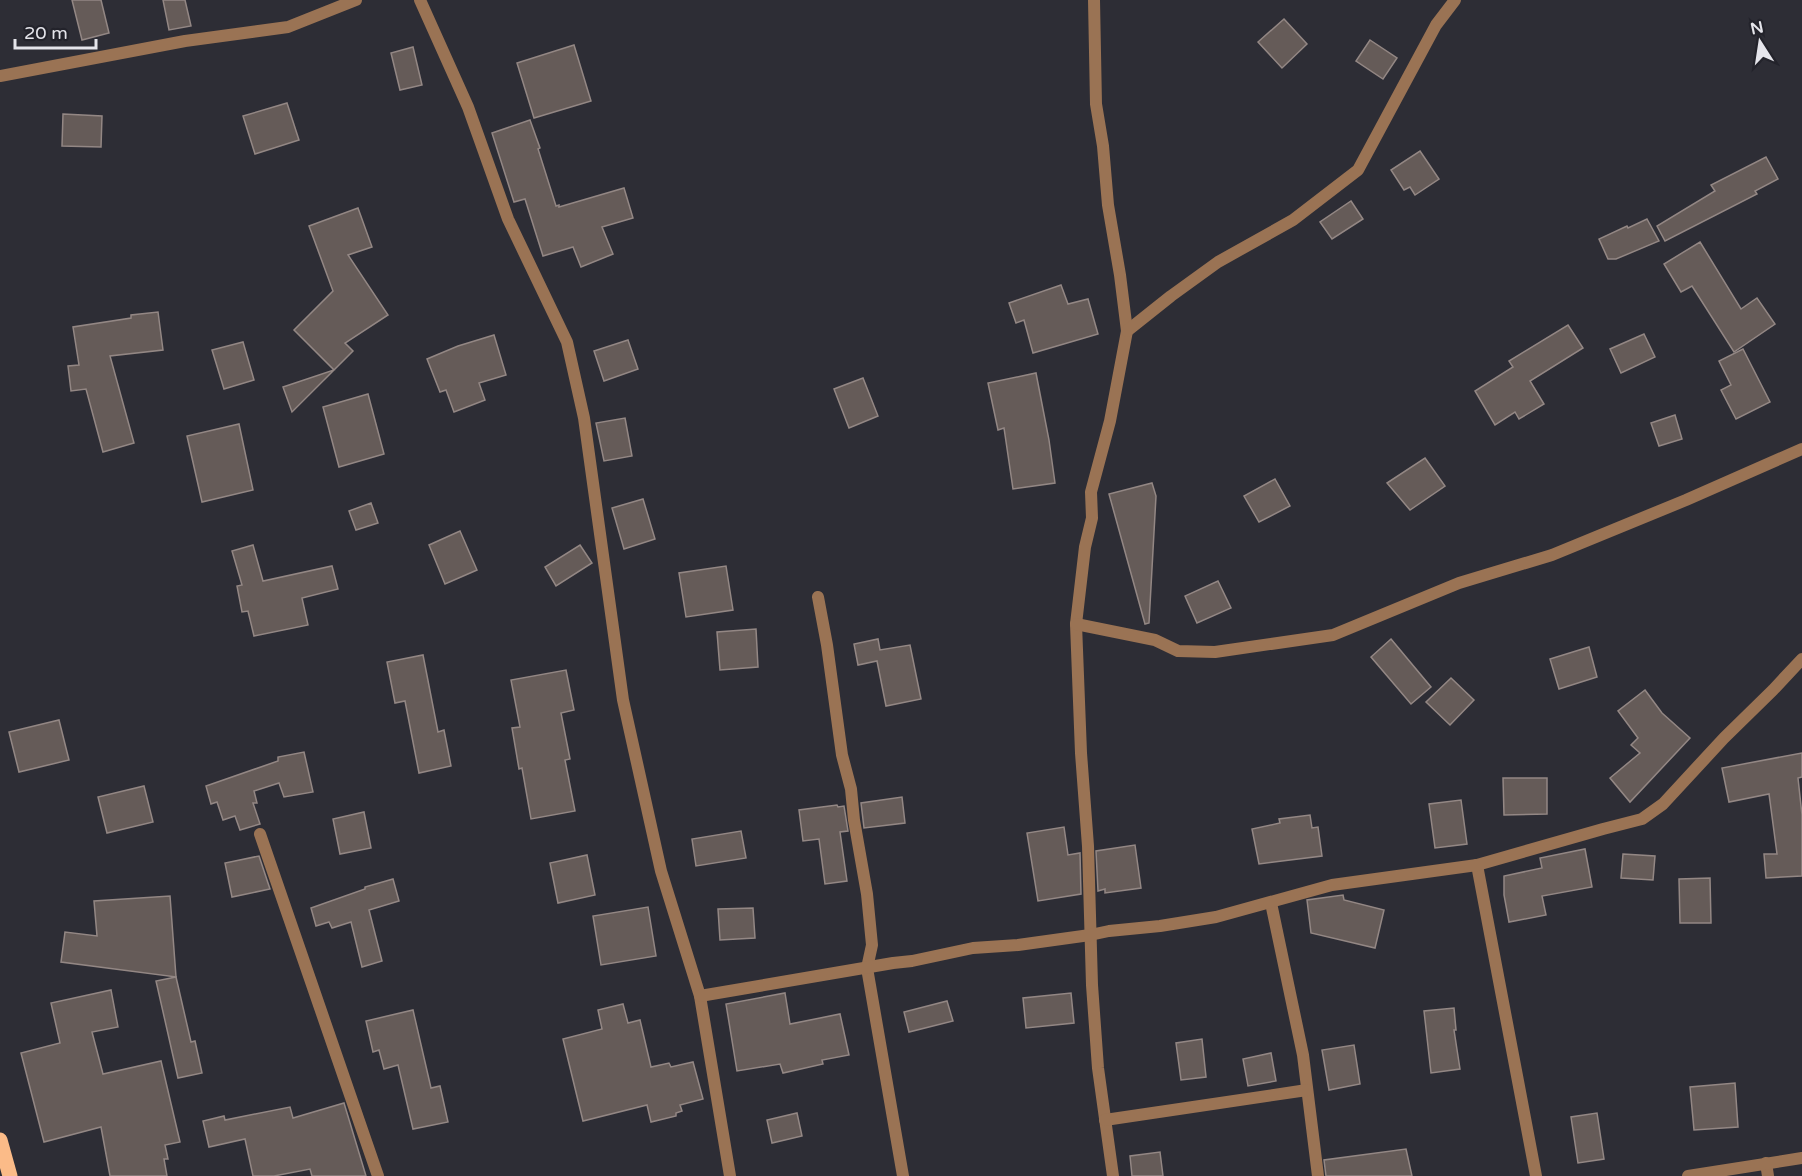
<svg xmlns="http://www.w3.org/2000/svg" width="1802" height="1176" viewBox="0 0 1802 1176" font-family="'Varela Round',sans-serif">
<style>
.building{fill:#655b58;stroke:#938784;stroke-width:1.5}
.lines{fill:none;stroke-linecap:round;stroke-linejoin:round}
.street{stroke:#9a7354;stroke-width:12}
.primary{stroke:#fbbb88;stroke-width:15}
</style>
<rect width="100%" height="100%" fill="#2d2d35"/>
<!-- building -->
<g class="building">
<polygon points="72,0 101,0 109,33 82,40"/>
<polygon points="163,0 185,0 191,26 169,30"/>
<polygon points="1284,19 1307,44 1282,68 1258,42"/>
<polygon points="1370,40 1397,58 1383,79 1356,61"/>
<polygon points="574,45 591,101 534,118 517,63"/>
<polygon points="413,47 422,85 400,90 391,53"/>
<polygon points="287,103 299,140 255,154 243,116"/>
<polygon points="63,114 102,116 101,147 62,146"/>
<polygon points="530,120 540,148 538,149 556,206 559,205 559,207 624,188 633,218 602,227 613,254 581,267 573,247 543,256 525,199 514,202 492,133"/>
<polygon points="1420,151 1439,179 1415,195 1410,187 1404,190 1391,170"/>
<polygon points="1766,157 1778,179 1755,191 1757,194 1665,241 1657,226 1715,191 1711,185"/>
<polygon points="1351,201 1363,219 1332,239 1320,222"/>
<polygon points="358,208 372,247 348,255 388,315 345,343 353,351 292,412 283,387 334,370 294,330 333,291 309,226"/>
<polygon points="1647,219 1659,241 1616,259 1608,259 1599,239 1627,226 1628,228"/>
<polygon points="1700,242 1741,309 1757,298 1775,324 1734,352 1692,286 1681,292 1664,264"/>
<polygon points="1061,285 1068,304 1088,299 1098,334 1033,353 1024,320 1016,323 1009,303"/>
<polygon points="158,312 163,350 110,356 134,443 103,452 86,389 71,391 68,366 79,365 73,327 131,318 131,315"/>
<polygon points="1568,325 1583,348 1530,381 1544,404 1519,419 1515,412 1495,425 1475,391 1513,367 1509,361"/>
<polygon points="1644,334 1655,357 1621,373 1610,349"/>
<polygon points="494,335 506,375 479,383 485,400 454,412 446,390 440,392 427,359 458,346"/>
<polygon points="628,340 638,369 604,381 594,351"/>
<polygon points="243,342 254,380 224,389 212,350"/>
<polygon points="1743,349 1770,402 1736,419 1721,390 1731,385 1719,361"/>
<polygon points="1036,373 1049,440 1055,483 1013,489 1004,428 998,430 988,383"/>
<polygon points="863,378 878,416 849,428 834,389"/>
<polygon points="368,394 384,454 339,467 323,407"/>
<polygon points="1675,415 1682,439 1659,446 1651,423"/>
<polygon points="625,418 632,456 604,461 596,423"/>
<polygon points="239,424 253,490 202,502 187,436"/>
<polygon points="1425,458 1445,486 1410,510 1387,483"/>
<polygon points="1275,479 1290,506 1259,522 1244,496"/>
<polygon points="1152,483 1156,496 1149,623 1145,624 1109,494"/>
<polygon points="643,499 655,539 624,549 612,508"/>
<polygon points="371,503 378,523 356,530 349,511"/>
<polygon points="460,531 477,570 445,584 429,545"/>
<polygon points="253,545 263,581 332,566 338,589 302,598 308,625 254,636 248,611 242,612 237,586 242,585 232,551"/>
<polygon points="580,545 592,563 556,586 545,567"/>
<polygon points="726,566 733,610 686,617 679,573"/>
<polygon points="1218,581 1231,608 1197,623 1185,596"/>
<polygon points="756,629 758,667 720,670 717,632"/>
<polygon points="878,639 880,650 910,645 921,699 886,706 877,661 858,665 854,644"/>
<polygon points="1391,639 1431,687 1411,704 1371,657"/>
<polygon points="1589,647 1597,677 1559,689 1550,659"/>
<polygon points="423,655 438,732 444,730 451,766 419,773 405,701 395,703 387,662"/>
<polygon points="566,670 574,710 561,713 570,759 565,760 575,811 531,819 522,768 519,769 512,728 520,727 511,680"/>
<polygon points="1451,678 1474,700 1450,725 1426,702"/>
<polygon points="1645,690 1662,713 1690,738 1630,802 1610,778 1640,753 1631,745 1638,738 1618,711"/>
<polygon points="59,720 69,760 19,772 9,732"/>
<polygon points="304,752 313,792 284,797 279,783 254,791 257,803 253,803 260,824 240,830 235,816 223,820 217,802 211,804 206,786 278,761 278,757"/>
<polygon points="1802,753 1802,777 1798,778 1802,815 1802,876 1766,878 1764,854 1777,854 1769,794 1729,802 1722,768"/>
<polygon points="1503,778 1547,778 1547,814 1504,815"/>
<polygon points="144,786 153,822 107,833 98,797"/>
<polygon points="902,797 905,823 864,828 861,803"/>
<polygon points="1461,800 1467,844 1435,848 1429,804"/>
<polygon points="837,805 838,807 844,806 848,831 840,832 847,881 825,884 819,839 803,841 799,810"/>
<polygon points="364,812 371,848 340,854 333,819"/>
<polygon points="1310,815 1312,828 1318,827 1322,856 1259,864 1252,829 1280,823 1279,819"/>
<polygon points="1064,827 1068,855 1080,853 1081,894 1038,901 1027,833"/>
<polygon points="741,831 746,858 696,866 692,839"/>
<polygon points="1135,845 1141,888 1105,893 1105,889 1098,891 1096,851"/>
<polygon points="1585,849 1592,887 1542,896 1546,915 1509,922 1504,895 1504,876 1542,868 1540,858"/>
<polygon points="1623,854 1655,856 1653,880 1621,878"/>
<polygon points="587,855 595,895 558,903 550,863"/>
<polygon points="259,856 270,889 232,897 225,863"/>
<polygon points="1710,878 1711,923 1680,923 1679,879"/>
<polygon points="393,879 399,901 369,910 382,961 362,967 351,922 332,928 329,922 316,926 311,908 365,889 365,887"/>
<polygon points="1343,895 1344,900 1384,910 1375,948 1311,933 1307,900"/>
<polygon points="170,896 176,977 61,962 65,932 97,936 94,901"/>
<polygon points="648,907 656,956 601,965 593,916"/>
<polygon points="753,908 755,938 720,940 718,909"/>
<polygon points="176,977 191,1042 195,1041 202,1073 178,1078 156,981"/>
<polygon points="111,990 118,1027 92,1032 103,1074 161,1061 180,1142 165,1145 168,1159 164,1159 167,1176 110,1176 101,1127 44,1142 21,1053 60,1043 51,1003"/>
<polygon points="785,993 790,1024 840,1014 849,1055 822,1060 823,1064 783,1073 780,1064 737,1071 726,1004"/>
<polygon points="1071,993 1074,1023 1026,1028 1023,998"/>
<polygon points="947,1001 953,1021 909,1032 904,1012"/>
<polygon points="623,1004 628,1023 640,1020 651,1067 669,1063 671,1067 693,1062 703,1099 680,1105 682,1111 676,1113 676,1116 651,1122 647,1105 583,1121 563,1039 602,1029 598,1010"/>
<polygon points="1454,1008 1456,1030 1454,1030 1460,1069 1431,1073 1424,1011"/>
<polygon points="413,1010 431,1088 440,1086 448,1122 413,1129 398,1065 384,1069 379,1050 373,1052 366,1021"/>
<polygon points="1202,1039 1206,1077 1181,1080 1176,1043"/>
<polygon points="1354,1045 1360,1084 1329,1090 1322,1050"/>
<polygon points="1271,1053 1276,1081 1248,1086 1243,1059"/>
<polygon points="1735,1083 1738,1127 1694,1130 1690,1087"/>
<polygon points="344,1103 366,1176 312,1176 310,1169 274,1176 253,1176 245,1139 209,1147 203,1121 224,1116 225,1120 290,1107 293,1118"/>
<polygon points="797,1113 802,1136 772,1143 767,1120"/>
<polygon points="1597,1113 1604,1159 1578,1163 1571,1117"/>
<polygon points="1406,1149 1412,1176 1326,1176 1324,1160"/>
<polygon points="1160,1152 1163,1176 1132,1176 1130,1156"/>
</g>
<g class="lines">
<!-- street -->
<g class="street">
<polyline points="420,0 468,107 508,219 567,342 584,418 623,700 661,871 700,996 730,1176"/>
<polyline points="1094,0 1096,104 1103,146 1108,205 1120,275 1127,331 1110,421 1091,492 1092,518 1085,547 1076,624 1081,753 1088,846 1092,985 1098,1068 1113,1176"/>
<polyline points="0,76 185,41 288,27 356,0"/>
<polyline points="1127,331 1171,296 1218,262 1293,220 1358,170 1436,25 1455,0"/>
<polyline points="818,597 827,645 842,755 851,789 854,820 867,894 872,945 867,968 903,1176"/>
<polyline points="1076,624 1155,640 1178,651 1215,652 1333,635 1459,583 1552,555 1686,500 1802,449"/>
<polyline points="260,834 378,1176"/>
<polyline points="1477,865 1536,1176"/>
<polyline points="1271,903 1303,1055 1318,1176"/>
<polyline points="700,996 893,963 912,961 973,948 1018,945 1090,935 1109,931 1160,926 1216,917 1332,885 1477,865 1603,829 1642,819 1663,804 1724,738 1773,690 1802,659"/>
<polyline points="1105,1120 1307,1090"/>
<polyline points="1766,1163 1768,1176"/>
<polyline points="1688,1176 1802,1158"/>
</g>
<!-- primary -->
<polyline class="primary" points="0,1140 10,1176"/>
</g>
<!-- north arrow -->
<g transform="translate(1760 42) rotate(348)" stroke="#23232b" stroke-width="4.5" paint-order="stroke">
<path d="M0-4.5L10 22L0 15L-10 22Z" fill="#e5e5eb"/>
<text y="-9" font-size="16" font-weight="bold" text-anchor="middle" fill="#e5e5eb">N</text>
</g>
<!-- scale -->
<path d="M15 39v9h81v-9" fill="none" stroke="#e5e5eb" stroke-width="3"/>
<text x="24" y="39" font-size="18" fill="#e5e5eb" stroke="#23232b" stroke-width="4.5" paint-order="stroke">20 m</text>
</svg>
